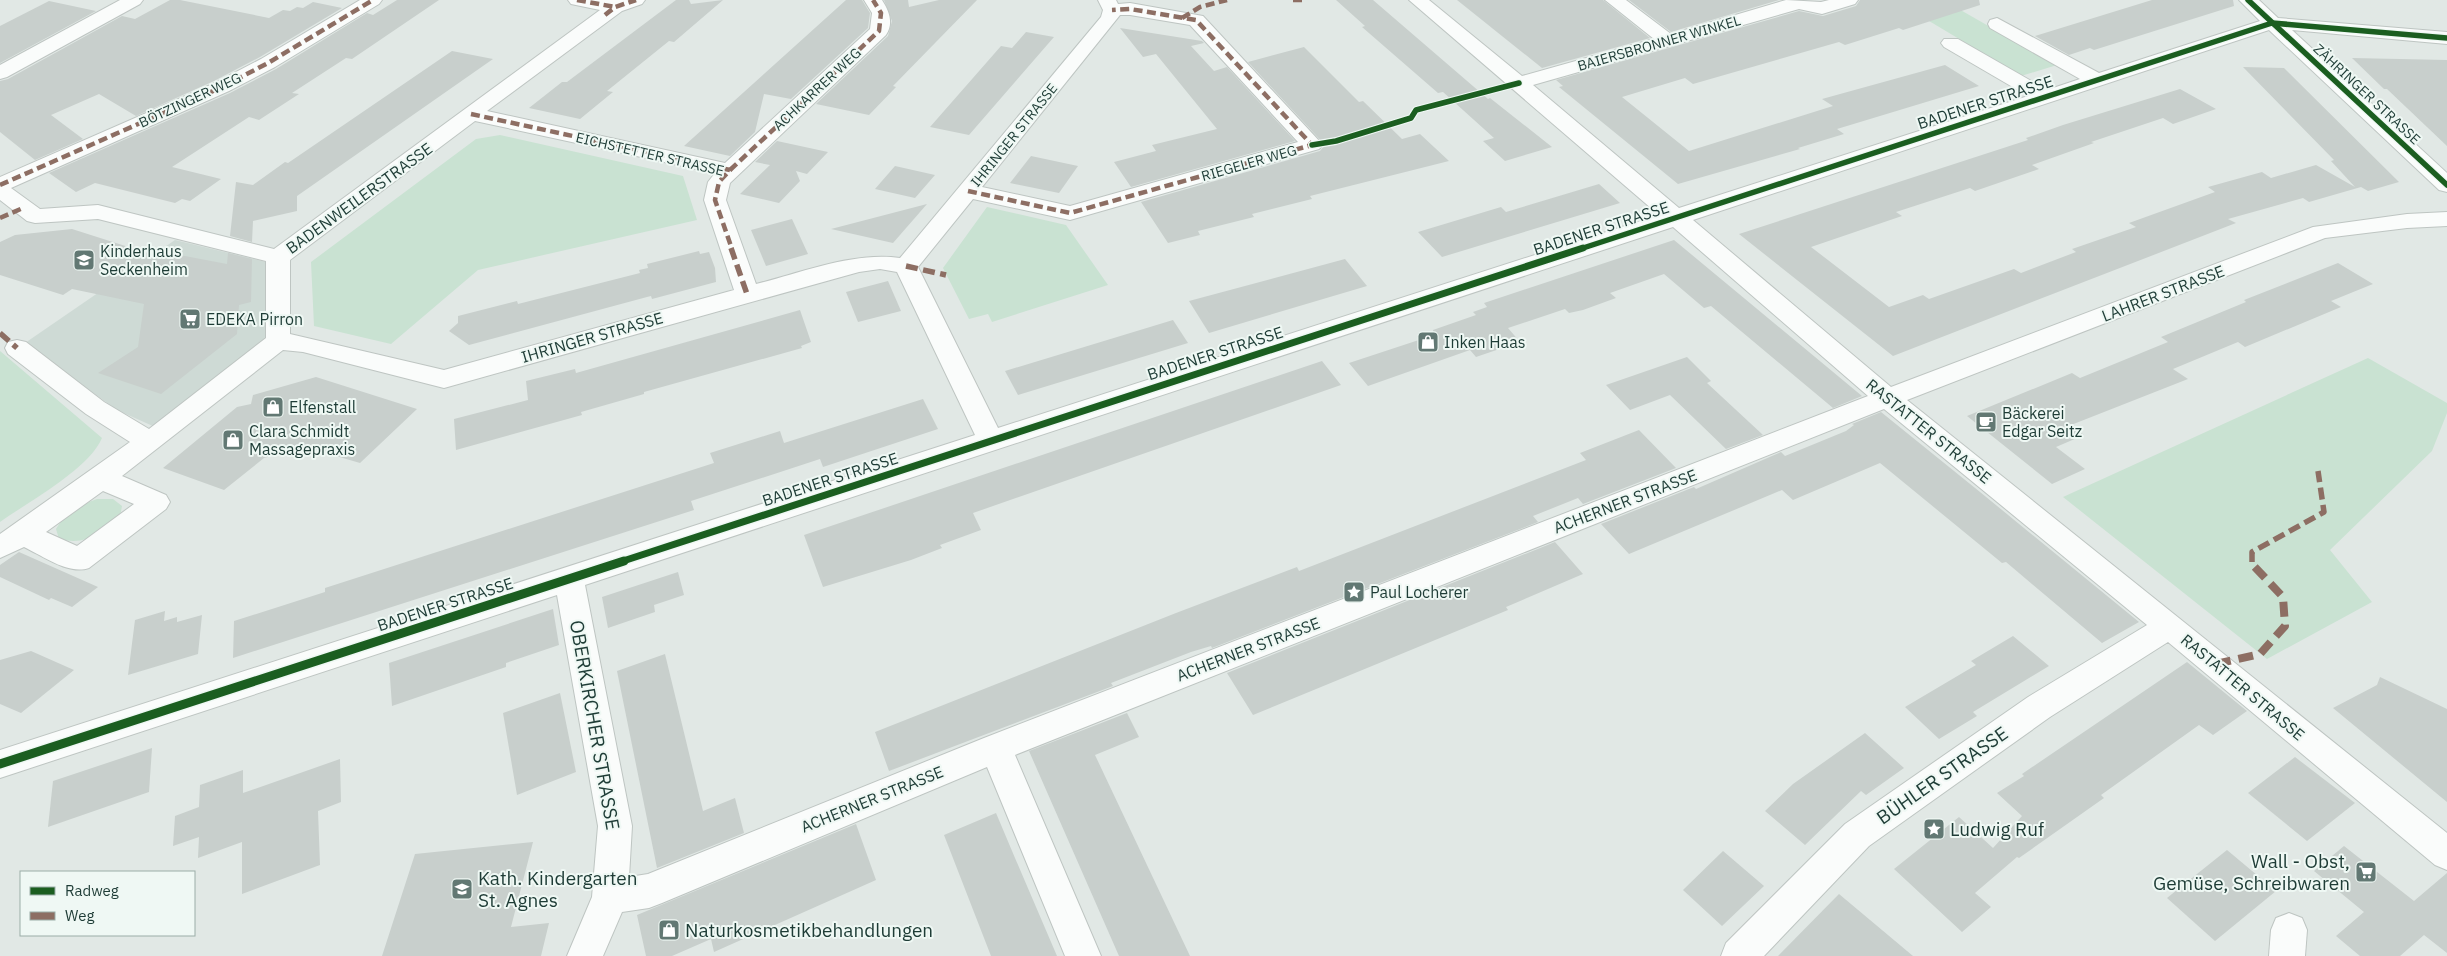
<svg xmlns="http://www.w3.org/2000/svg" width="2447" height="956" viewBox="0 0 2447 956" font-family="'IBM Plex Sans',sans-serif">
<style>
.built{fill:#cedad5}
.green{fill:#c9e2d2}
.building{fill:#c8cfcc}
.lines{fill:none;stroke-linecap:round;stroke-linejoin:round}
.minor-casing{stroke:#bec5c2;stroke-width:2}
.minor{fill:#fafcfb;fill-rule:evenodd}
.quiet-far2{stroke:#8d6e63;stroke-width:4.5;stroke-dasharray:9 4.5;stroke-linecap:butt}
.quiet-far1{stroke:#8d6e63;stroke-width:5.5;stroke-dasharray:12 5.5;stroke-linecap:butt}
.quiet{stroke:#8d6e63;stroke-width:8;stroke-dasharray:15 8;stroke-linecap:butt}
.cycleway-far2-casing{stroke:#eff8f4;stroke-width:8}
.cycleway-far1-casing{stroke:#eff8f4;stroke-width:10}
.cycleway-casing{stroke:#eff8f4;stroke-width:12}
.cycleway-far2{stroke:#1b5e20;stroke-width:5.5}
.cycleway-far1{stroke:#1b5e20;stroke-width:7}
.cycleway{stroke:#1b5e20;stroke-width:9}
.labels{text-anchor:middle;dominant-baseline:central;stroke-width:4;stroke-linejoin:round;paint-order:stroke}
.far-street-label{font-size:14px;fill:#1e3c36;stroke:#eff8f4}
.street-label{font-size:16px;fill:#1e3c36;stroke:#eff8f4}
.poi-label{font-size:16px;fill:#1e3c36;stroke:#eff8f4;text-anchor:start}
.near-street-label{font-size:19px;fill:#1e3c36;stroke:#eff8f4}
.near-poi-label{font-size:19px;fill:#1e3c36;stroke:#eff8f4;text-anchor:start}
</style>
<rect width="100%" height="100%" fill="#e1e8e5"/>
<!-- built -->
<polygon class="built" points="175,240 266,262 265,340 155,427 117,410 25,343"/>
<!-- green -->
<g class="green">
<polygon points="1894,0 1943,0 2057,65 2021,76"/>
<polygon points="500,135 683,176 697,220 478,270 391,344 314,326 311,262 476,139"/>
<polygon points="987,207 1066,225 1108,285 992,322 988,314 969,319 943,268"/>
<path d="M0,351l102,87c-13,31 -74,64 -102,84z"/>
<polygon points="2368,358 2447,403 2447,413 2432,451 2330,550 2372,602 2267,659 2063,497"/>
<path d="M97,499h16l9,7 -2,11c-21,16 -33,29 -61,22l-3,-10c10,-17 22,-23 41,-30z"/>
</g>
<!-- building -->
<g class="building">
<polygon points="170,0 180,0 269,18 283,10 290,11 297,7 303,8 313,2 342,8 260,57 214,81 136,116 99,94 51,115 83,139 35,160 0,132 0,81 8,79 122,16 135,19"/>
<polygon points="397,0 439,0 352,59 346,58 292,93 299,94 259,120 249,117 172,167 221,179 190,201 182,199 175,203 95,183 76,192 49,173 230,93 276,69 367,13 373,15"/>
<polygon points="676,0 689,0 691,4 723,0 674,42 669,41 607,91 613,92 580,119 529,108 562,82 567,82"/>
<polygon points="846,0 862,0 870,13 868,28 791,99 764,94 755,132 730,156 684,146"/>
<polygon points="884,0 908,0 909,7 939,0 977,0 893,86 896,87 869,115 816,104 888,36 892,21"/>
<polygon points="1336,0 1373,0 1488,99 1490,98 1552,147 1505,161 1483,141 1494,138 1443,92 1438,93 1362,27 1365,26"/>
<polygon points="1457,0 1603,0 1650,38 1542,68"/>
<polygon points="1629,0 1779,0 1671,32"/>
<polygon points="1860,0 1979,0 1980,5 1903,30 1899,28 1845,45 1839,42 1693,84 1685,78 1622,97 1689,151 1833,106 1822,99 1945,65 1979,86 1837,129 1844,134 1798,148 1800,149 1678,184 1559,87 1563,86 1556,80 1799,11 1823,16 1856,6"/>
<polygon points="2152,0 2233,0 2234,6 2094,50 2090,48 2069,55 2035,36"/>
<polygon points="49,1 96,11 0,63 0,26"/>
<polygon points="1120,28 1202,41 1204,43 1191,46 1214,71 1227,67 1295,141 1131,187 1114,162 1156,151 1152,145 1217,129 1156,54 1143,57"/>
<polygon points="1026,32 1054,37 969,135 930,127 1001,46 1012,48"/>
<polygon points="1304,47 1359,102 1363,101 1402,139 1420,134 1449,161 1310,196 1312,199 1252,214 1254,217 1198,231 1200,235 1168,243 1141,202 1320,151 1324,146 1324,144 1248,62"/>
<polygon points="452,51 493,59 297,196 297,211 253,221 252,242 230,236 236,182 253,185 285,162 288,163"/>
<polygon points="2352,58 2447,60 2447,146 2387,89 2384,89"/>
<polygon points="2243,67 2284,68 2399,182 2368,191 2361,187 2309,202 2303,198 2228,219 2236,223 1893,356 1739,234 2028,140 2026,138 2063,125 2180,89 2216,109 2173,124 2163,118 2091,142 2094,143 2032,165 2039,169 1975,191 1970,188 1896,212 1902,216 1811,247 1889,307 1923,295 1929,299 2014,269 2021,273 2076,252 2072,249 2136,227 2129,223 2215,192 2208,187 2262,172 2271,178 2316,165 2355,187 2331,161 2334,160"/>
<polygon points="777,141 828,152 807,174 796,171 800,181 779,203 740,194 770,165 755,162"/>
<polygon points="1031,156 1078,166 1059,193 1010,183"/>
<polygon points="895,166 935,175 915,198 875,189"/>
<polygon points="1599,184 1620,203 1442,257 1418,232 1501,207 1506,212"/>
<polygon points="927,204 893,243 831,229"/>
<polygon points="792,219 808,254 766,266 751,230"/>
<polygon points="72,229 163,258 169,253 227,264 228,253 252,259 251,302 239,305 237,334 161,394 98,373 138,347 144,304 72,289 63,295 0,275 0,242 15,235"/>
<polygon points="1674,240 1862,396 1833,408 1711,306 1704,308 1664,274 1610,293 1616,298 1583,310 1569,313 1565,309 1508,328 1520,342 1476,357 1470,350 1368,386 1349,363 1434,335 1433,330 1476,315 1473,312 1487,307 1484,303"/>
<polygon points="699,251 700,254 709,252 715,268 716,282 652,299 651,296 647,297 469,345 449,331 458,323 458,316 517,301 518,304 640,273 639,270 648,268 647,264"/>
<polygon points="1345,259 1367,286 1209,333 1189,301"/>
<polygon points="2338,263 2373,284 2331,301 2341,307 2245,347 2238,342 2173,369 2188,379 2071,425 2084,435 2056,447 2085,469 2052,484 1967,416 2072,373 2080,378 2168,342 2161,337 2246,302 2244,300"/>
<polygon points="888,281 901,311 858,322 846,292"/>
<polygon points="800,310 811,342 801,346 802,348 644,392 644,394 581,412 582,415 456,450 454,419 528,400 526,381 575,369 576,373"/>
<polygon points="1173,320 1188,343 1018,395 1005,371"/>
<polygon points="1687,357 1711,381 1707,383 1763,435 1726,449 1670,395 1630,410 1606,385"/>
<polygon points="1322,361 1341,385 973,513 981,530 940,545 942,548 911,560 823,587 804,535"/>
<polygon points="316,377 417,409 360,463 305,447 264,458 224,490 163,468 237,407 251,404 253,395"/>
<polygon points="923,399 938,429 823,467 820,459 691,501 694,510 233,658 234,621 325,592 325,588 714,463 710,453 780,431 784,443"/>
<polygon points="1881,412 1980,492 2139,622 2102,643 2006,562 2002,563 1880,463 1793,500 1782,490 1629,554 1601,524 1694,487 1696,489 1781,452 1785,456 1846,431 1854,425 1852,424"/>
<polygon points="1639,430 1676,468 1583,504 1578,498 1533,516 1538,522 1212,648 1211,646 1191,652 1111,683 1113,686 889,771 875,732 1176,613 1297,567 1299,571 1586,460 1580,453"/>
<polygon points="1555,542 1583,574 1506,607 1508,610 1253,715 1227,673"/>
<polygon points="19,552 98,587 72,607 51,598 49,600 0,577 0,565"/>
<polygon points="678,572 684,595 654,605 655,612 608,628 602,597"/>
<polygon points="553,609 559,645 506,663 506,667 392,706 389,663"/>
<polygon points="165,611 164,621 177,617 177,622 202,615 198,654 128,675 135,620"/>
<polygon points="2013,636 2049,666 1973,712 1977,716 1939,739 1905,707 1976,665 1971,661"/>
<polygon points="31,651 74,670 21,713 0,704 0,660"/>
<polygon points="665,654 703,811 735,798 744,833 657,868 617,671"/>
<polygon points="2187,662 2247,711 2213,735 2199,725 2101,795 2104,798 2019,858 2017,857 1975,893 1991,907 1962,932 1894,869 1959,817 1993,848 2022,816 1997,793 2024,776 2022,774"/>
<polygon points="2380,677 2447,709 2447,802 2333,708 2377,685"/>
<polygon points="560,693 576,772 517,795 503,713"/>
<polygon points="1127,713 1139,737 1095,755 1190,956 1119,956 1029,751"/>
<polygon points="1865,733 1904,768 1866,795 1861,791 1805,845 1765,811 1793,784"/>
<polygon points="152,748 149,792 48,827 53,781"/>
<polygon points="2295,757 2355,803 2307,841 2248,793"/>
<polygon points="340,759 341,802 318,811 320,865 242,894 242,842 198,858 199,837 173,846 175,816 199,807 200,785 243,770 243,793"/>
<polygon points="996,813 1015,858 1057,956 991,956 944,835"/>
<polygon points="856,824 876,880 714,952 711,939 672,956 646,956 637,915"/>
<polygon points="533,842 511,927 549,923 541,956 382,956 415,854"/>
<polygon points="2344,846 2414,901 2447,873 2447,953 2424,935 2400,956 2360,956 2336,936 2364,912 2314,871"/>
<polygon points="2227,850 2276,891 2215,941 2167,898"/>
<polygon points="1723,851 1764,886 1722,926 1683,890"/>
<polygon points="1839,894 1913,956 1778,956"/>
</g>
<g class="lines">
<!-- minor casing -->
<g class="minor-casing">
<g id="minor">
<polygon points="120,0 143,0 140,4 7,77 0,79 0,65"/>
<path d="M360,0h22l-3,4 -104,63 -46,24 -218,97 29,21 58,-4 176,44 326,-239 -29,-6 -3,-4h77l-3,4 -20,7 -135,100 238,52 145,-134 2,-16 -8,-13h18c7,11 12,23 4,35l-156,148 -4,17 30,84c44,-11 99,-33 144,-26l201,-241 2,-7 -5,-10h18l2,4 12,-1 73,13 120,129 -4,4 -249,71 -97,-21 -55,68 80,161 661,-213 -250,-215h20l93,76 132,-37 -49,-39h21l45,34 115,-34 35,2 8,-2h29l-3,4 -33,10 -23,-5 -266,76 146,123 349,-112 -84,-49 -3,-4 3,-4h14l89,51 33,-11 -90,-51 -2,-4 2,-4 7,-2 102,55 161,-52 -21,-21h20l19,18 169,14v12l-155,-14 155,143v19l-8,-2 -170,-160 -576,190 198,167 422,-160 94,-13 40,-2v14l-40,2 -82,10 -418,162 540,433v37l-12,-5 -267,-223 -118,75 -181,129 -105,110h-43l5,-13 119,-119 183,-127 119,-72 -263,-216 -869,346 86,201h-36l-78,-189 -325,136 -13,5 -27,4 -19,44h-36l25,-59 6,-71 -41,-231 -557,183v-28l975,-315 -78,-163 -17,-3 -21,3 -415,116 -141,-36 -20,-2 -161,126 44,19 4,7 -4,7 -77,59c-21,7 -46,-12 -65,-21l-24,11v-24l130,-92 -44,-28 -78,-60 -3,-6 3,-6 9,-2 9,2 78,60 45,27 117,-91v-77l-168,-42 -63,4 -8,-2 -27,-21v-23l215,-94 46,-24zM1120,15h10l60,10 108,117 -228,64 -88,-19zM475,121l240,52 -7,9 -4,18 30,90 -290,80 -154,-36v-74zM1673,227l195,169 -884,342 -336,136 -19,3 3,-51 -47,-241zM103,491l31,13 -57,42 -31,-14z"/>
<polygon points="2289,913 2302,918 2307,930 2305,956 2269,956 2271,930 2276,918"/>
</g>
</g>
<!-- minor -->
<use href="#minor" class="minor"/>
<!-- quiet-far2 -->
<g class="quiet-far2">
<polyline points="577,0 615,7"/>
<polyline points="1293,0 1302,0"/>
<polyline points="605,15 615,7 636,0"/>
<polyline points="1182,18 1200,7 1227,0"/>
<polyline points="471,114 730,170 719,182 715,200 732,249"/>
<polyline points="730,170 879,31 881,13 873,0"/>
<polyline points="0,185 222,87 268,63 373,0"/>
<polyline points="968,191 1070,213 1312,145 1196,20 1130,9 1112,10"/>
<polyline points="0,218 23,208"/>
</g>
<!-- quiet-far1 -->
<g class="quiet-far1">
<polyline points="731,248 747,294"/>
<polyline points="906,266 946,275"/>
<polyline points="0,333 17,348"/>
<polyline points="2252,562 2252,552 2324,512 2318,471"/>
</g>
<!-- quiet -->
<polyline class="quiet" points="2216,664 2260,654 2285,626 2283,597 2252,564 2252,561"/>
<!-- cycleway-far2 casing -->
<g class="cycleway-far2-casing">
<g id="cycleway-far2">
<polyline points="2248,0 2447,185"/>
<polyline points="1312,145 1336,141 1411,118 1416,110 1519,83"/>
<polyline points="1580,249 2272,23 2447,38"/>
</g>
</g>
<!-- cycleway-far1 casing -->
<g class="cycleway-far1-casing">
<polyline id="cycleway-far1" points="620,562 1583,248"/>
</g>
<!-- cycleway casing -->
<g class="cycleway-casing">
<polyline id="cycleway" points="0,764 624,561"/>
</g>
<!-- cycleway-far2 -->
<use href="#cycleway-far2" class="cycleway-far2"/>
<!-- cycleway-far1 -->
<use href="#cycleway-far1" class="cycleway-far1"/>
<!-- cycleway -->
<use href="#cycleway" class="cycleway"/>
</g>
<!-- icons -->
<defs>
<g id="school-square" transform="scale(1.125)"><rect x="-9" y="-9" width="18" height="18" rx="4" fill="#627873" stroke="#eff8f4"/><path d="M0-5L7-2L0 1L-7-2ZM-4 1L0 2.5L4 1V4Q0 6-4 4Z" fill="#fff"/></g>
<g id="supermarket-square" transform="scale(1.125)"><rect x="-9" y="-9" width="18" height="18" rx="4" fill="#627873" stroke="#eff8f4"/><path d="M-6-5.5h2.5l.6 2H6L4.5 2H-2.5L-4.4-4H-6ZM-1.5 3.2a1.3 1.3 0 1 0 .1 0ZM3 3.2a1.3 1.3 0 1 0 .1 0Z" fill="#fff"/></g>
<g id="shop-square" transform="scale(1.125)"><rect x="-9" y="-9" width="18" height="18" rx="4" fill="#627873" stroke="#eff8f4"/><path d="M-5-2.5h2.3a2.7 3.5 0 0 1 5.4 0H5L5.5 6h-11ZM-1.5-2.5h3a1.5 2.3 0 0 0-3 0Z" fill="#fff"/></g>
<g id="cafe-square" transform="scale(1.125)"><rect x="-9" y="-9" width="18" height="18" rx="4" fill="#627873" stroke="#eff8f4"/><path d="M-5.5-4.5H6V0H3Q3 3.5 0 3.5H-2.5Q-5.5 3.5-5.5 0ZM3-3.2v2h1.7v-2ZM-6 4.5H4V6H-6Z" fill="#fff"/></g>
<g id="sight-square" transform="scale(1.125)"><rect x="-9" y="-9" width="18" height="18" rx="4" fill="#627873" stroke="#eff8f4"/><path d="M0-6L1.8-2.2L6-1.7L2.9 1.2L3.7 5.4L0 3.3L-3.7 5.4L-2.9 1.2L-6-1.7L-1.8-2.2Z" fill="#fff"/></g>
</defs>
<g fill-rule="evenodd">
<use href="#school-square" x="84" y="260"/>
<use href="#supermarket-square" x="190" y="319"/>
<use href="#shop-square" x="1428" y="342"/>
<use href="#shop-square" x="273" y="407"/>
<use href="#cafe-square" x="1986" y="422"/>
<use href="#shop-square" x="233" y="440"/>
<use href="#sight-square" x="1354" y="592"/>
<use href="#sight-square" x="1934" y="829"/>
<use href="#supermarket-square" x="2366" y="872"/>
<use href="#school-square" x="462" y="889"/>
<use href="#shop-square" x="669" y="930"/>
</g>
<g class="labels">
<!-- far-street labels -->
<g class="far-street-label">
<text transform="translate(1659 43) rotate(-16)">BAIERSBRONNER WINKEL</text>
<text transform="translate(817 89) rotate(-43)">ACHKARRER WEG</text>
<text transform="translate(2367 94) rotate(43)">ZÄHRINGER STRASSE</text>
<text transform="translate(190 100) rotate(-25)">BÖTZINGER WEG</text>
<text transform="translate(1014 135) rotate(-51)">IHRINGER STRASSE</text>
<text transform="translate(650 154) rotate(13)">EICHSTETTER STRASSE</text>
<text transform="translate(1249 163) rotate(-16)">RIEGELER WEG</text>
</g>
<!-- street labels -->
<g class="street-label">
<text transform="translate(1985 102) rotate(-18)">BADENER STRASSE</text>
<text transform="translate(359 198) rotate(-36)">BADENWEILERSTRASSE</text>
<text transform="translate(1601 228) rotate(-18)">BADENER STRASSE</text>
<text transform="translate(2163 293) rotate(-21)">LAHRER STRASSE</text>
<text transform="translate(592 337) rotate(-16)">IHRINGER STRASSE</text>
<text transform="translate(1215 353) rotate(-18)">BADENER STRASSE</text>
<text transform="translate(1929 431) rotate(39)">RASTATTER STRASSE</text>
<text transform="translate(830 479) rotate(-18)">BADENER STRASSE</text>
<text transform="translate(1625 501) rotate(-21)">ACHERNER STRASSE</text>
<text transform="translate(445 604) rotate(-18)">BADENER STRASSE</text>
<text transform="translate(1248 649) rotate(-21)">ACHERNER STRASSE</text>
<text transform="translate(2243 687) rotate(40)">RASTATTER STRASSE</text>
<text transform="translate(872 799) rotate(-22)">ACHERNER STRASSE</text>
</g>
<!-- poi labels -->
<g class="poi-label">
<text x="100" y="251">Kinderhaus<tspan x="100" dy="18">Seckenheim</tspan></text>
<text x="206" y="319">EDEKA Pirron</text>
<text x="1444" y="342">Inken Haas</text>
<text x="289" y="407">Elfenstall</text>
<text x="2002" y="413">Bäckerei<tspan x="2002" dy="18">Edgar Seitz</tspan></text>
<text x="249" y="431">Clara Schmidt<tspan x="249" dy="18">Massagepraxis</tspan></text>
<text x="1370" y="592">Paul Locherer</text>
</g>
<!-- near-street labels -->
<g class="near-street-label">
<text transform="translate(595 725) rotate(80)">OBERKIRCHER STRASSE</text>
<text transform="translate(1942 775) rotate(-35)">BÜHLER STRASSE</text>
</g>
<!-- near-poi labels -->
<g class="near-poi-label">
<text x="1950" y="829">Ludwig Ruf</text>
<text x="2350" y="861" text-anchor="end">Wall - Obst,<tspan x="2350" dy="22">Gemüse, Schreibwaren</tspan></text>
<text x="478" y="878">Kath. Kindergarten<tspan x="478" dy="22">St. Agnes</tspan></text>
<text x="685" y="930">Naturkosmetikbehandlungen</text>
</g>
</g>
<!-- legend -->
<rect x="20" y="871" width="175" height="65" fill="#eff8f4" stroke="#9bada8"/>
<rect x="30" y="887" width="25" height="8" fill="#1b5e20" stroke="#9bada8"/>
<text x="65" y="896" font-size="15" fill="#1e3c36">Radweg</text>
<rect x="30" y="912" width="25" height="8" fill="#8d6e63" stroke="#9bada8"/>
<text x="65" y="921" font-size="15" fill="#1e3c36">Weg</text>
</svg>
